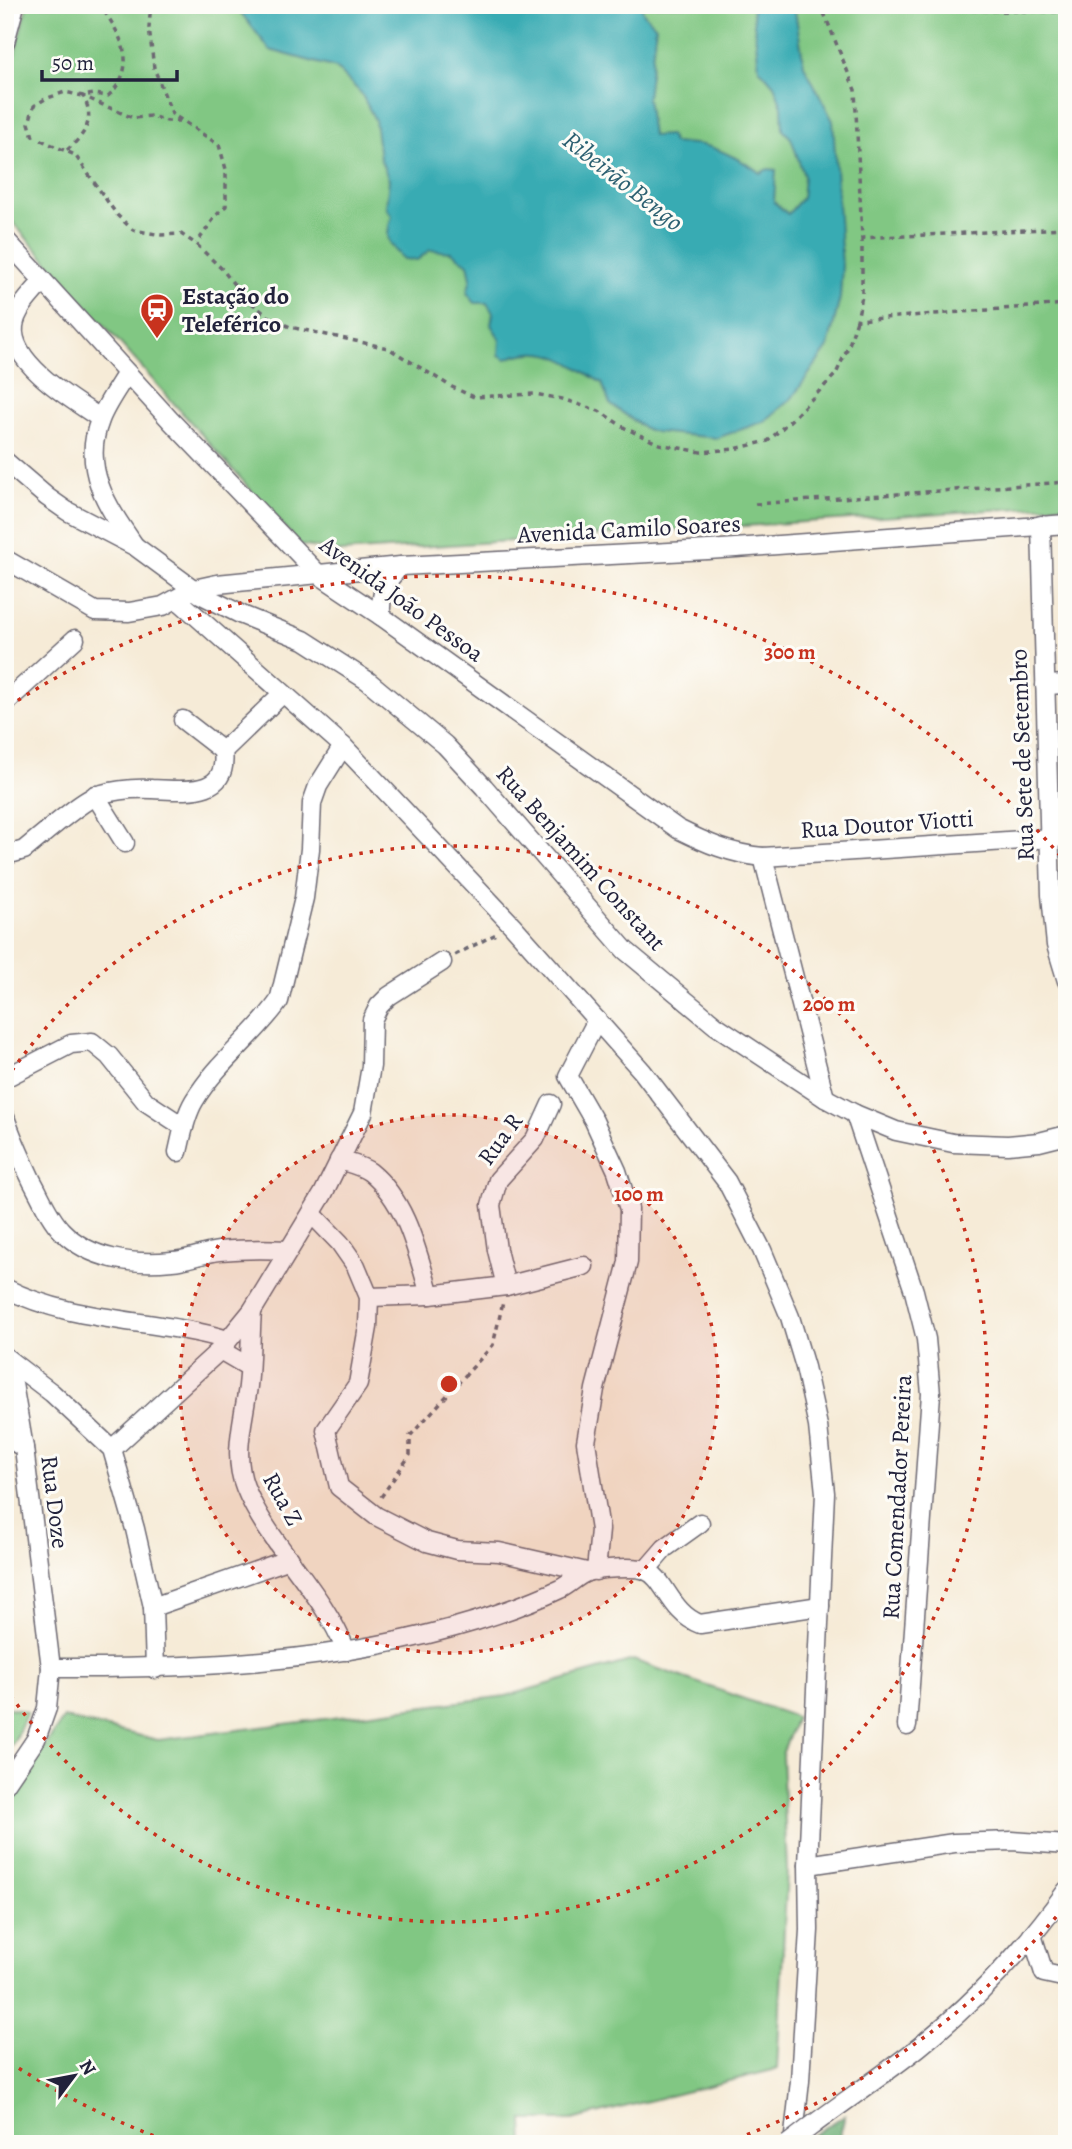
<svg xmlns="http://www.w3.org/2000/svg" width="1072" height="2149" viewBox="0 0 1072 2149" font-family="Alegreya,serif">
<style>
.green{fill:#81c783;stroke:#52745f;stroke-width:2}
.forest{fill:#68ac71;stroke:#456756;stroke-width:2}
.water{fill:#39abb3;stroke:#2e6677;stroke-width:2}
.lines{fill:none;stroke-linecap:round;stroke-linejoin:round}
.minor-casing{stroke:#6c6872;stroke-width:21}
.path{stroke:#6c6872;stroke-width:3.5;stroke-dasharray:5 5;stroke-linecap:butt}
.minor{stroke:#fff;stroke-width:18}
.minor-bridge-casing{stroke:#6c6872;stroke-width:21;stroke-linecap:butt}
.minor-bridge{stroke:#fff;stroke-width:18}
.ring{fill:none;stroke:#c8321e;stroke-width:3.5;stroke-dasharray:3.5 7}
.labels{text-anchor:middle;dominant-baseline:central;stroke-width:6;stroke-linejoin:round;paint-order:stroke}
.poi-label{font-size:24px;font-weight:bold;fill:#22223b;stroke:#fdfcf7;text-anchor:start}
.street-label{font-size:24px;fill:#22223b;stroke:#fdfcf7}
.water-label{font-size:26px;font-style:italic;fill:#2c6071;stroke:#fdfcf7}
.centre{fill:#c8321e;stroke:#fdfcf7;stroke-width:3.5}
.ring-label{font-size:21px;text-anchor:middle;font-weight:bold;fill:#c8321e;stroke:#fdfcf7;stroke-width:6;stroke-linejoin:round;paint-order:stroke}
</style>
<rect width="100%" height="100%" fill="#fdfcf7"/>
<filter id="ink" filterUnits="userSpaceOnUse"><feTurbulence type="fractalNoise" baseFrequency=".0143" numOctaves="2"/><feDisplacementMap in="SourceGraphic" scale="14" xChannelSelector="R" yChannelSelector="G"/><feConvolveMatrix kernelMatrix="1 2 1 2 8 2 1 2 1" color-interpolation-filters="sRGB"/></filter>
<filter id="wash" filterUnits="userSpaceOnUse"><feTurbulence type="fractalNoise" baseFrequency=".00686" numOctaves="4" result="noise"/><feDisplacementMap in="SourceGraphic" scale="28" xChannelSelector="R" yChannelSelector="G"/><feGaussianBlur stdDeviation="1.57" result="paint"/><feColorMatrix in="noise" values="0 0 0 0 0 0 0 0 0 0 0 0 0 0 0 0 0 1.4 0 .05"/><feComposite in="paint" operator="in"/></filter>
<g filter="url(#wash)">
<rect width="100%" height="100%" fill="#f6ebd7"/>
<!-- green -->
<g class="green">
<polygon points="27,5 1067,6 1067,505 341,552 300,545 5,214 5,93"/>
<polygon points="633,1660 796,1717 782,1755 787,1870 777,2069 572,2120 523,2120 524,2144 5,2144 5,1803 64,1718 158,1740 506,1696"/>
<polygon points="5,1707 27,1712 15,1740 5,1755"/>
</g>
<!-- forest -->
<polygon class="forest" points="845,2115 838,2144 807,2144 809,2138"/>
<!-- water -->
<path class="water" d="M235,5h406l3,9 12,12 -9,72 5,38 18,-1 3,8c11,1 23,0 33,3 14,3 43,18 54,27l8,-4 8,1 -2,32 14,12 14,-16 2,-22 -13,-38 -8,-8 -1,-24 -8,-21 -15,-17 -7,-63h42l10,60 29,56 9,145 -2,32 -12,49 -36,51 -27,23 -48,17 -62,-6 -9,-3 -36,-25 -8,-21c-35,-21 -54,-41 -96,-24l-7,-4 1,-16 -9,-14 2,-12 -6,-10h-12l-8,-10 4,-15 -3,-14 -17,-12 -21,-2 -13,10 -13,-1c-16,-16 -20,-20 -12,-43l-6,-9 3,-27 -9,-22 -5,-38 -14,-27 -25,-25 -66,-18z"/>
</g>
<g filter="url(#ink)">
<g class="lines">
<!-- minor casing -->
<g class="minor-casing">
<g id="minor">
<polyline points="5,42 15,5"/>
<path d="M5,239l166,182 147,153 63,42 297,213c28,14 53,25 85,28l304,-20"/>
<path d="M43,281c-11,13 -27,28 -29,45 -5,37 60,75 86,92"/>
<path d="M127,373c-9,15 -21,31 -27,47 -19,48 7,86 34,125"/>
<polyline points="5,461 47,497 67,511 136,547 200,594 242,615 304,640 368,681 445,745 484,787 625,950 715,1025 825,1098 855,1114 896,1131 953,1143 1008,1145 1039,1142 1067,1135"/>
<polyline points="1041,525 1051,895 1056,945 1067,981"/>
<polyline points="5,559 95,611 129,612 163,606 194,589 217,584 401,566 708,550 1067,524"/>
<polyline points="177,599 343,746 513,926 642,1071 727,1182 762,1250 790,1317 805,1367 818,1426 825,1493 808,1865 809,1930 800,2081 793,2144"/>
<path d="M381,616c-1,-23 4,-35 20,-50"/>
<polyline points="1045,685 1067,684"/>
<polyline points="5,703 75,639"/>
<polyline points="183,720 223,751"/>
<polyline points="95,795 125,843"/>
<path d="M5,851l9,2 10,-3c15,-12 59,-51 74,-55 17,-5 36,-7 54,-6 31,1 77,9 71,-38l59,-57"/>
<polyline points="763,857 825,1098"/>
<polyline points="5,1078 71,1044 92,1042 109,1056 146,1102 184,1127"/>
<polyline points="855,1114 914,1291 926,1339 931,1394 907,1726"/>
<path d="M5,1117c7,22 17,43 27,64 9,16 17,37 30,50 28,29 72,34 110,30 16,-1 31,-8 47,-10 23,-2 46,-2 69,-1"/>
<path d="M178,1152c4,-17 7,-36 16,-51 23,-39 60,-64 85,-100l25,-103 6,-49 2,-46 6,-17 25,-40"/>
<path d="M339,1160c10,3 23,6 31,12 37,30 47,80 60,123"/>
<polyline points="312,1214 340,1243 356,1266 369,1297 368,1327 358,1384 326,1430 339,1487 376,1516 427,1542 457,1550 499,1552 587,1572"/>
<polyline points="506,1286 497,1250 491,1205 498,1180 535,1139 551,1104"/>
<path d="M5,1288c70,36 150,30 223,52"/>
<polyline points="369,1297 430,1295 506,1286 584,1266"/>
<path d="M252,1311c-2,25 -1,50 -4,75 -4,34 -16,68 -3,101 23,58 77,102 101,164"/>
<polyline points="220,1350 249,1367"/>
<polyline points="5,1357 52,1393 112,1449 135,1529 153,1607 155,1669"/>
<polyline points="9,1360 24,1448"/>
<polyline points="5,1436 24,1448 51,1668 47,1708 36,1739 5,1785"/>
<polyline points="112,1449 220,1350 252,1311 323,1194 363,1113 371,1066 372,1020 379,1006 389,996 442,962"/>
<polyline points="646,1570 665,1548 700,1523"/>
<polyline points="596,1571 600,1530 586,1442 595,1389 628,1262 629,1209 617,1171 594,1121 568,1076 597,1020"/>
<polyline points="153,1607 290,1559"/>
<path d="M51,1668c143,1 288,-5 425,-47 28,-9 57,-19 84,-32 9,-4 17,-13 27,-17 10,-3 48,-6 58,-2 20,7 25,43 55,54l120,-18"/>
<polyline points="808,1865 954,1843 1012,1841 1067,1845"/>
<polyline points="1032,1935 1044,1973 1067,1978"/>
<path d="M814,2124c35,-26 71,-50 105,-77 56,-45 106,-98 148,-157"/>
</g>
</g>
<!-- path -->
<g class="path">
<path d="M145,5l5,9 -1,14 5,40 18,46 47,31 7,24v37c-13,10 -19,25 -30,37"/>
<polyline points="1067,12 822,8 855,90 862,238 1067,228"/>
<path d="M33,137l-4,-14 5,-17 11,-7 20,-7 18,4 11,-2 14,2c32,-30 13,-61 -8,-91"/>
<polyline points="41,140 75,155 117,215 133,230 162,235 181,234 196,244 222,269 243,296 269,317 290,327 388,348 452,387 474,397 535,394 562,399 599,411 625,428 659,444 701,452 734,449 768,441 792,419 836,374 849,345 857,320"/>
<path d="M67,150c18,-15 29,-31 16,-54l50,22 18,-2 16,5h13"/>
<polyline points="862,238 862,296 857,320 1067,304"/>
<polyline points="755,504 1067,482"/>
<polyline points="455,955 498,933"/>
<polyline points="381,1497 410,1455 410,1436 493,1345 503,1302"/>
</g>
<!-- minor -->
<use href="#minor" class="minor"/>
<!-- minor-bridge casing -->
<g class="minor-bridge-casing">
<polyline id="minor-bridge" points="788,2144 814,2124"/>
</g>
<!-- minor-bridge -->
<use href="#minor-bridge" class="minor-bridge"/>
</g>
</g>
<!-- distance rings -->
<circle cx="449" cy="1384" r="269" fill="#c8321e" fill-opacity=".12"/>
<g class="ring">
<circle cx="449" cy="1384" r="269"/>
<path d="M6 1079A538 538 0 1 1 6 1689"/>
<path d="M1063 1909A808 808 0 0 1 725 2143M173 2143A808 808 0 0 1 9 2062M9 706A808 808 0 0 1 1063 859"/>
</g>
<!-- icons -->
<defs>
<g id="station-pin" transform="scale(1.75)"><path d="M0 17L-7.5 6A9.5 9.5 0 1 1 7.5 6Z" fill="#c8321e" stroke="#fdfcf7"/><path d="M-3-6H3Q5-6 5-4V2Q5 4 3 4L4.5 6H3L1.5 4h-3L-3 6H-4.5L-3 4Q-5 4-5 2V-4Q-5-6-3-6ZM-3.5-4v3h7v-3ZM-3.5 1v1.5H-2V1ZM2 1v1.5H3.5V1Z" fill="#fff"/></g>
</defs>
<g fill-rule="evenodd">
<use href="#station-pin" x="157" y="310"/>
</g>
<g class="labels">
<!-- poi labels -->
<g class="poi-label">
<text x="182" y="296">Estação do<tspan x="182" dy="28">Teleférico</tspan></text>
</g>
<!-- street labels -->
<g class="street-label">
<text transform="translate(629 529) rotate(-3)">Avenida Camilo Soares</text>
<text transform="translate(402 599) rotate(36)">Avenida João Pessoa</text>
<text transform="translate(1022 755) rotate(-92)">Rua Sete de Setembro</text>
<text transform="translate(887 824) rotate(-4)">Rua Doutor Viotti</text>
<text transform="translate(581 858) rotate(48)">Rua Benjamim Constant</text>
<text transform="translate(500 1139) rotate(-54)">Rua R</text>
<text transform="translate(897 1497) rotate(-87)">Rua Comendador Pereira</text>
<text transform="translate(283 1499) rotate(61)">Rua Z</text>
<text transform="translate(55 1502) rotate(83)">Rua Doze</text>
</g>
<!-- water labels -->
<g class="water-label">
<text transform="translate(623 181) rotate(38)">Ribeirão Bengo</text>
</g>
</g>
<circle cx="449" cy="1384" r="10" class="centre"/>
<g class="ring-label">
<text x="790" y="659">300 m</text>
<text x="829" y="1011">200 m</text>
<text x="639" y="1201">100 m</text>
</g>
<!-- margin -->
<rect width="1072" height="2149" fill="none" stroke="#fdfcf7" stroke-width="28"/>
<!-- north arrow -->
<g transform="translate(74 2076) rotate(58)" stroke="#fdfcf7" stroke-width="5" paint-order="stroke">
<path d="M0-5L12 26L0 18L-12 26Z" fill="#22223b"/>
<text y="-10" font-size="19" font-weight="bold" text-anchor="middle" fill="#22223b">N</text>
</g>
<!-- scale -->
<path d="M42 70v10h135v-10" fill="none" stroke="#22223b" stroke-width="3.5"/>
<text x="52" y="70" font-size="21" fill="#22223b" stroke="#fdfcf7" stroke-width="5" paint-order="stroke">50 m</text>
</svg>
